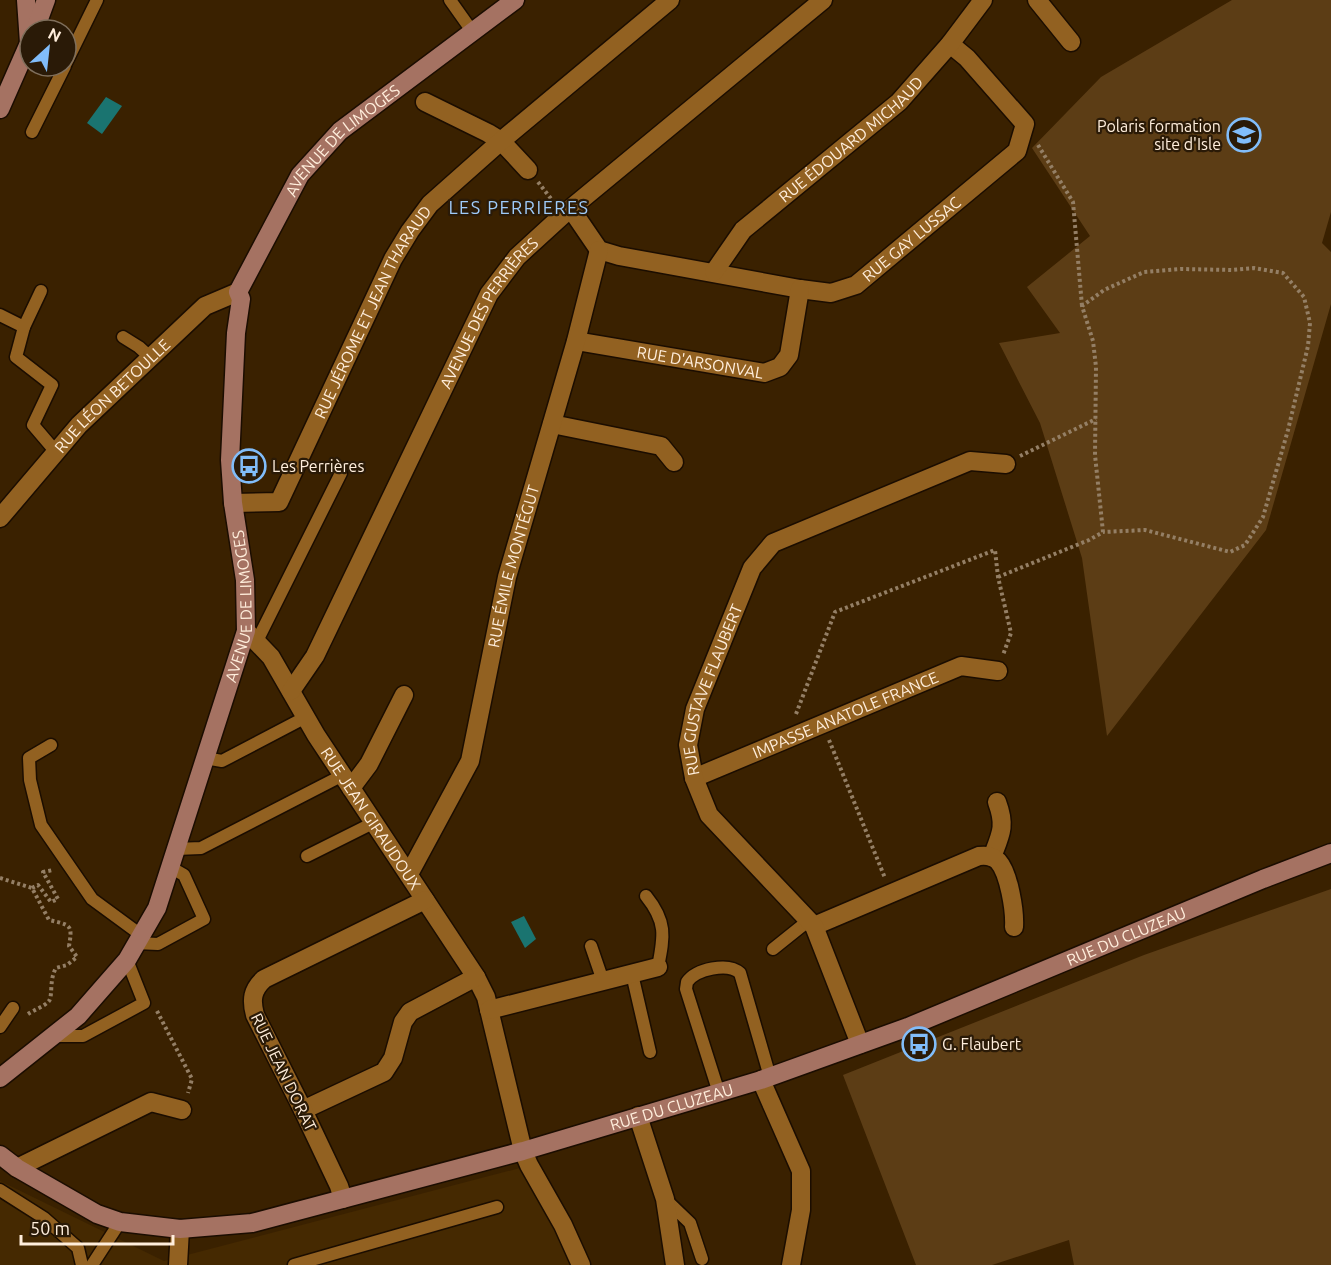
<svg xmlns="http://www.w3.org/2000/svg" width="1331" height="1265" viewBox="0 0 1331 1265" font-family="Ubuntu,sans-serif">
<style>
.built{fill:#452901}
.green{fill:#5c3d15}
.water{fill:#1a7470}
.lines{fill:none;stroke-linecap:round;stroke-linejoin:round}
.lane-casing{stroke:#1b0d00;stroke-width:15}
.street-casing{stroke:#1b0d00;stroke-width:21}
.secondary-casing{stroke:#1b0d00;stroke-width:21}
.path{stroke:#947f65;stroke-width:4;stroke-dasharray:3 3;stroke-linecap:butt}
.lane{stroke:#926121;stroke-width:12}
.street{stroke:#926121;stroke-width:18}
.secondary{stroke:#a57262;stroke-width:18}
.labels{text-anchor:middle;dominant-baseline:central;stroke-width:4.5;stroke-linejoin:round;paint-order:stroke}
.poi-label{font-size:16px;fill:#ffeedc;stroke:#2a1a07;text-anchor:start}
.street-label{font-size:16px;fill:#ffeedc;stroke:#2a1a07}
.neighbourhood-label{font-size:18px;letter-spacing:1.5px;fill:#9fcbf9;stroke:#2a1a07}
</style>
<rect width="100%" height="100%" fill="#3a2100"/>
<!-- built -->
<polygon class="built" points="520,1168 578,1265 0,1265 0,1181 164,1261"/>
<!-- green -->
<g class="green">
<polygon points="1232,0 1331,0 1331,212 1322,243 1331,252 1331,304 1266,530 1107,736 1082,558 1040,423 999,343 1060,333 1027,287 1090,236 1032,148 1101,77"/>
<polygon points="1331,889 1331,1265 1074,1265 1069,1240 992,1265 916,1265 843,1075 1144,955"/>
</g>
<!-- water -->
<g class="water">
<polygon points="106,97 122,106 102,134 87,123"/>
<polygon points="524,916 536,939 525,948 511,922"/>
</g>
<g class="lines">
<!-- lane casing -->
<g class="lane-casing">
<g id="lane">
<polyline points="450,0 472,31"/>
<polyline points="66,63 97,0"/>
<polyline points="32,132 65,66"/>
<polyline points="0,315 24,327 16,357 52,385 33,425 56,452"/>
<polyline points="24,327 41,291"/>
<polyline points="123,337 139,347 151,358"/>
<polyline points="257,641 341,473"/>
<polyline points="51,745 29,758 30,780 41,825 92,899 141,935"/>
<polyline points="205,758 222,761 306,717"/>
<polyline points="176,849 201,848 343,775"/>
<polyline points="307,856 375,822"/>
<path d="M646,896c21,26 18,40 12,71"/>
<polyline points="136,943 158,944 204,919 184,875 170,867"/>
<polyline points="591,946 603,981"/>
<polyline points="773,949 808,921"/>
<polyline points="632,974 650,1052"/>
<polyline points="0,1027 13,1008"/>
<polyline points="54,1036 83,1036 144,1003 127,960"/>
<path d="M719,1093l-33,-104 1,-7c9,-13 41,-20 53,-9l30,104"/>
<polyline points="0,1190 44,1218 78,1248 82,1265"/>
<polyline points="665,1199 690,1223 702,1259"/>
<polyline points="92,1265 120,1222"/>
<polyline points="294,1265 497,1207"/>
</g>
</g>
<!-- street casing -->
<g class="street-casing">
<g id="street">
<polyline points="1037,0 1071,42"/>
<polyline points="425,102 488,133 501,141 528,170"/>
<path id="s1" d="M571,209l28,41 20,6 181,33 31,4 25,-8 161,-134 8,-27 -58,-66 -17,-14"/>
<path id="s2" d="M714,272l29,-42 156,-128 51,-58 33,-44"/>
<path id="s3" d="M576,341l188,32 16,-6 9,-12 11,-66"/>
<polyline points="552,424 661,446 674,462"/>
<path id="s4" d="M233,503l46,-1 114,-243 17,-28 20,-27 71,-63 169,-141"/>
<path id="s5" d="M0,518l79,-93 126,-119 33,-14"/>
<path id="s6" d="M246,631l25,26 45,78 160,242 10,20 37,154 6,14 34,60 18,40"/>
<path id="s7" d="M291,691l24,-35 174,-362 28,-37 47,-43 259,-214"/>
<path id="s8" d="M694,778l267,-112 37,5"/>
<polyline points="351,788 369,764 404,695"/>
<path d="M992,857c9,-23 14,-31 5,-55"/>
<path id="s9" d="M409,874l61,-113 37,-184 69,-236 23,-91"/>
<path d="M814,926l165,-70c7,-1 14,0 19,5 11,12 17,50 16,66"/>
<polyline points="489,1010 658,967"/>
<path id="s10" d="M860,1044l-46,-118 -105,-111 -15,-37 -6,-33 7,-36 57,-141 21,-25 197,-82 36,3"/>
<polyline points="761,1080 801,1171 801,1210 791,1265"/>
<polyline points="303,1110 384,1072 393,1058 403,1022 410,1012 476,977"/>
<polyline points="638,1116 665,1199 675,1265"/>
<polyline points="17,1168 151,1102 182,1110"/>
<path d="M343,1199l-4,-13 -36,-76 -48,-95c-4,-15 -3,-25 9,-36l161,-79"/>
<polyline points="178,1265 180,1229"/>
</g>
</g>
<!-- secondary casing -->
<g class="secondary-casing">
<g id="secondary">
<polyline points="26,0 29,43"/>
<polyline points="35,30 46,0"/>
<polyline points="0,109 30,41"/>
<path id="s11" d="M0,1078l78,-62 49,-56 30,-52 89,-277 -1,-51 -12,-77 -3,-43 6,-127 5,-34 -3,-7 62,-117 40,-44 175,-131"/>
<path id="s12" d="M0,1155l17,13 80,46 23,8 60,7 72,-6 271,-72 238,-71 147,-53 355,-148 68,-26"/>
</g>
</g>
<!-- path -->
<g class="path">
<polyline points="1038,145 1073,202 1082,306"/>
<polyline points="538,182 552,200"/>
<polyline points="1020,456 1096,419"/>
<polyline points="998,577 1089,540 1103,532 1095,455 1096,367 1093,341 1082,306 1104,290 1144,272 1181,269 1232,270 1254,268 1283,273 1304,297 1310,323 1308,346 1288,430 1263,517 1245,545 1230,552 1145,530 1103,532"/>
<polyline points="796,714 835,612 995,550 998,577 1011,633 1003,655"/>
<polyline points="829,740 885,878"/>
<path d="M0,878l32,10 17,32c21,5 24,4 20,26l8,11 -10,8 -11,3c-7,12 -3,27 -7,33 -4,5 -15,9 -21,13"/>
<polyline points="32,888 38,885 51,902 58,899 43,872 53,870"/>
<polyline points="157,1011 192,1079 188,1093"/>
</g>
<!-- lane -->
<use href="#lane" class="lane"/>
<!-- street -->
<use href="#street" class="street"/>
<!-- secondary -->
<use href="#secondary" class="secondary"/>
</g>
<!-- icons -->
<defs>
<g id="university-ring" transform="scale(1.725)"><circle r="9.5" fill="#2a1a07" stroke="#81bdfa" stroke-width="1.5"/><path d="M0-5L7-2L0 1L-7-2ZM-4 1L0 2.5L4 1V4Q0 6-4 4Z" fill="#81bdfa"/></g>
<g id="bus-ring" transform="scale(1.725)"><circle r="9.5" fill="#2a1a07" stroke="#81bdfa" stroke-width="1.5"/><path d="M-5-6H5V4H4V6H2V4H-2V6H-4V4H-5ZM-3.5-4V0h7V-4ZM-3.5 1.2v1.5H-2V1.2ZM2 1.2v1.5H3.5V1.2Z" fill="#81bdfa"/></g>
</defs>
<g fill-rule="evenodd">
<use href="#university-ring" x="1244" y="135"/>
<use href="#bus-ring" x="249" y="466"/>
<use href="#bus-ring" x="919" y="1044"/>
</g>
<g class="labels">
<!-- poi labels -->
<g class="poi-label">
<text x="1221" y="126" text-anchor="end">Polaris formation<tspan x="1221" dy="18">site d'Isle</tspan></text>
<text x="272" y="466">Les Perrières</text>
<text x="942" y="1044">G. Flaubert</text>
</g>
<!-- street labels -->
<g class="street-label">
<text stroke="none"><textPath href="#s2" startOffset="192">RUE ÉDOUARD MICHAUD</textPath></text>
<text stroke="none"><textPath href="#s11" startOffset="1053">AVENUE DE LIMOGES</textPath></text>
<text stroke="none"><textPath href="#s1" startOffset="384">RUE GAY LUSSAC</textPath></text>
<text stroke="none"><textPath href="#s4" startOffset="258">RUE JÉROME ET JEAN THARAUD</textPath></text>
<text stroke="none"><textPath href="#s7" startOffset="428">AVENUE DES PERRIÈRES</textPath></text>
<text stroke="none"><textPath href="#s3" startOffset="126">RUE D'ARSONVAL</textPath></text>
<text stroke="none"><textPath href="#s5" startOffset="166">RUE LÉON BETOULLE</textPath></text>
<text stroke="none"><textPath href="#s9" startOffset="328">RUE ÉMILE MONTÉGUT</textPath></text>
<text stroke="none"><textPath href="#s11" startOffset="549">AVENUE DE LIMOGES</textPath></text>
<text stroke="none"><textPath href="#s10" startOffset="412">RUE GUSTAVE FLAUBERT</textPath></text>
<text stroke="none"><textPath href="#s8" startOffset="164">IMPASSE ANATOLE FRANCE</textPath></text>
<text stroke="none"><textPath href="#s6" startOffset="226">RUE JEAN GIRAUDOUX</textPath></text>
<text stroke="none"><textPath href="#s12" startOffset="1192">RUE DU CLUZEAU</textPath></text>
<text transform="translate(284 1072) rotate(64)">RUE JEAN DORAT</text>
<text stroke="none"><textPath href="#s12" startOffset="706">RUE DU CLUZEAU</textPath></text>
</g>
<!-- neighbourhood labels -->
<g class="neighbourhood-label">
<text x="519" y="207">LES PERRIERES</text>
</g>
</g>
<!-- north arrow -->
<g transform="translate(48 48) rotate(27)"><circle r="28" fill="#2a1a07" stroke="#7f6f5c" stroke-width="1.5"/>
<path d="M0-4.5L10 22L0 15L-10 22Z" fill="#81bdfa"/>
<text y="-9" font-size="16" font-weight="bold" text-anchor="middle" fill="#ffeedc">N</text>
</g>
<!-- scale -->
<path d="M21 1235v9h152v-9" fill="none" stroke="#ffeedc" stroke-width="3"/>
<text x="30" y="1235" font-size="18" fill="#ffeedc" stroke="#2a1a07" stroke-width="4.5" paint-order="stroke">50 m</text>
</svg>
